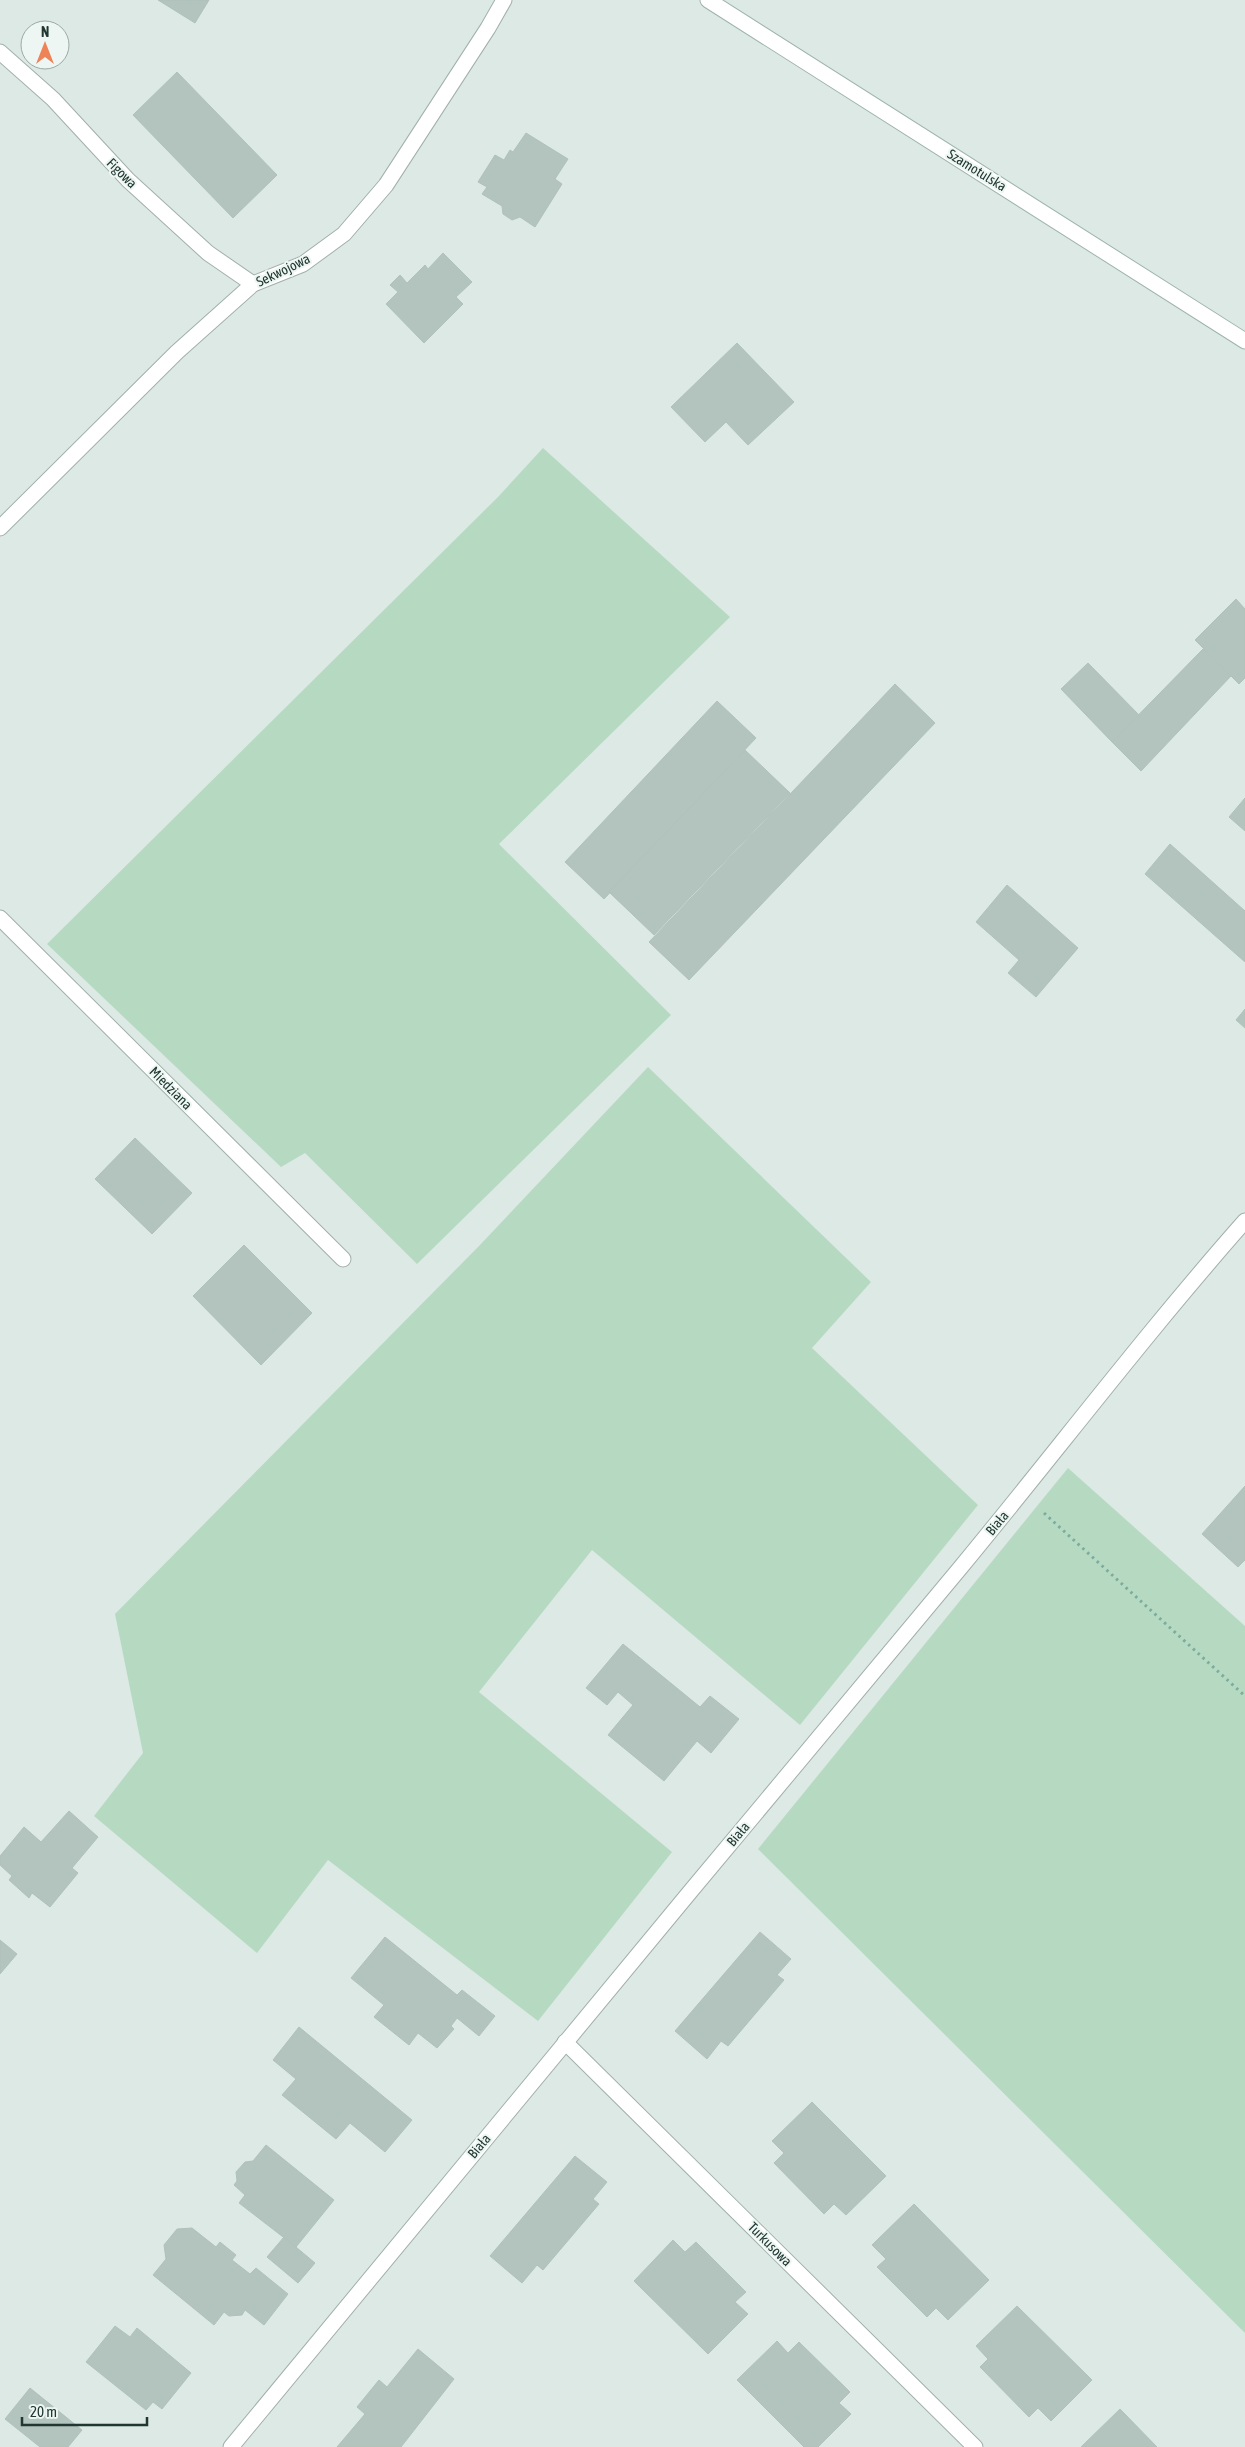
<svg xmlns="http://www.w3.org/2000/svg" width="1245" height="2447" viewBox="0 0 1245 2447" font-family="'Asap Condensed',sans-serif">
<style>
.green{fill:#b6dac1}
.building{fill:#b3c3bd;stroke:#b0c2bb}
.lines{fill:none;stroke-linecap:round;stroke-linejoin:round}
.lane-casing{stroke:#a1b0ab;stroke-width:17}
.street-casing{stroke:#a1b0ab;stroke-width:17}
.secondary-casing{stroke:#9db4ad;stroke-width:17}
.path{stroke:#7eab9f;stroke-width:3;stroke-dasharray:2.5 4;stroke-linecap:butt}
.lane{stroke:#fff;stroke-width:15}
.street{stroke:#fff;stroke-width:15}
.secondary{stroke:#fff;stroke-width:15}
.labels{text-anchor:middle;dominant-baseline:central;stroke-width:4;stroke-linejoin:round;paint-order:stroke}
.street-label{font-size:14px;fill:#203732;stroke:#edf6f2}
</style>
<rect width="100%" height="100%" fill="#dde9e4"/>
<!-- green -->
<g class="green">
<polygon points="543,448 730,617 499,844 671,1015 417,1264 305,1153 281,1167 47,944 498,497"/>
<polygon points="648,1067 871,1282 812,1348 978,1505 800,1725 592,1550 479,1692 672,1852 538,2021 328,1860 257,1953 94,1816 143,1753 115,1614 479,1246"/>
<polygon points="1068,1468 1245,1626 1245,2333 758,1849"/>
</g>
<!-- building -->
<g class="building">
<polygon points="158,0 209,0 195,23"/>
<polygon points="177,72 277,175 233,218 133,115"/>
<polygon points="526,133 568,159 555,179 562,184 535,227 520,217 512,220 503,214 502,206 482,194 487,187 478,182 495,155 504,160 510,150 513,152"/>
<polygon points="443,253 472,282 456,297 463,304 424,343 386,304 398,292 390,285 400,275 407,283 425,265 428,269"/>
<polygon points="737,343 794,402 748,445 726,422 705,442 671,407"/>
<polygon points="1236,599 1245,609 1245,678 1239,684 1195,640"/>
<polygon points="1203,649 1231,676 1141,771 1112,742"/>
<polygon points="1088,663 1139,715 1112,742 1061,689"/>
<polygon points="895,684 935,723 689,980 649,942"/>
<polygon points="717,701 756,738 604,899 565,862"/>
<polygon points="745,750 790,793 654,935 609,892"/>
<polygon points="1245,798 1245,831 1229,817"/>
<polygon points="1170,844 1245,911 1245,962 1145,874"/>
<polygon points="1007,885 1078,948 1036,997 1008,973 1019,960 976,922"/>
<polygon points="1245,1009 1245,1028 1236,1020"/>
<polygon points="135,1138 192,1193 152,1234 95,1179"/>
<polygon points="244,1245 312,1313 261,1365 193,1296"/>
<polygon points="1245,1486 1245,1560 1238,1567 1202,1534"/>
<polygon points="623,1644 700,1707 710,1696 739,1719 711,1753 697,1741 664,1781 608,1735 633,1705 618,1692 607,1705 586,1688"/>
<polygon points="69,1811 98,1837 72,1868 78,1873 50,1907 32,1893 29,1898 9,1880 12,1876 0,1865 0,1856 24,1827 41,1842"/>
<polygon points="760,1932 791,1959 777,1975 784,1980 728,2046 721,2041 707,2059 675,2031"/>
<polygon points="385,1937 457,1995 462,1990 495,2016 479,2036 457,2018 451,2026 454,2029 437,2048 418,2033 409,2045 374,2017 384,2005 351,1978"/>
<polygon points="0,1940 17,1954 0,1974"/>
<polygon points="299,2027 412,2120 385,2152 350,2123 336,2139 282,2095 296,2079 273,2060"/>
<polygon points="812,2102 886,2176 846,2215 834,2204 824,2214 774,2163 784,2153 772,2141"/>
<polygon points="266,2145 334,2200 296,2247 239,2203 245,2195 234,2185 237,2181 236,2172 245,2162 253,2161"/>
<polygon points="575,2156 607,2182 593,2199 599,2204 543,2270 537,2265 522,2283 490,2256"/>
<polygon points="914,2204 989,2280 948,2320 936,2308 927,2317 877,2267 886,2259 872,2245"/>
<polygon points="192,2228 216,2247 220,2242 236,2255 232,2260 250,2274 256,2268 288,2294 264,2325 245,2310 242,2315 229,2316 224,2312 214,2325 153,2275 166,2259 164,2245 177,2229"/>
<polygon points="284,2237 315,2263 298,2283 267,2257"/>
<polygon points="673,2240 685,2252 696,2242 746,2292 735,2302 748,2314 708,2354 634,2281"/>
<polygon points="1017,2306 1092,2380 1051,2421 1038,2408 1029,2417 980,2367 988,2359 976,2346"/>
<polygon points="115,2326 130,2337 137,2328 191,2373 162,2409 153,2402 146,2410 86,2362"/>
<polygon points="777,2341 788,2353 799,2342 850,2392 839,2403 851,2414 818,2447 804,2447 737,2380"/>
<polygon points="418,2349 454,2379 401,2447 337,2447 365,2414 357,2407 379,2380 387,2387"/>
<polygon points="30,2388 82,2430 68,2447 40,2447 5,2419"/>
<polygon points="1120,2409 1157,2447 1081,2447"/>
</g>
<g class="lines">
<!-- lane casing -->
<g class="lane-casing">
<polyline id="lane" points="565,2042 975,2447"/>
</g>
<!-- street casing -->
<g class="street-casing">
<g id="street">
<polyline points="0,52 53,99 128,180 208,253 253,284"/>
<polyline points="0,528 177,352 253,284 303,264 344,234 386,185 488,28 504,0"/>
<polyline points="0,918 343,1259"/>
<path d="M231,2447c243,-294 485,-588 730,-880 95,-115 185,-234 284,-346"/>
</g>
</g>
<!-- secondary casing -->
<g class="secondary-casing">
<polyline id="secondary" points="708,0 1245,341"/>
</g>
<!-- path -->
<polyline class="path" points="1044,1513 1245,1696"/>
<!-- lane -->
<use href="#lane" class="lane"/>
<!-- street -->
<use href="#street" class="street"/>
<!-- secondary -->
<use href="#secondary" class="secondary"/>
</g>
<g class="labels">
<!-- street labels -->
<g class="street-label">
<text transform="translate(977 170) rotate(32)">Szamotulska</text>
<text transform="translate(122 173) rotate(45)">Figowa</text>
<text transform="translate(283 270) rotate(-26)">Sekwojowa</text>
<text transform="translate(171 1088) rotate(45)">Miedziana</text>
<text transform="translate(997 1523) rotate(-50)">Biała</text>
<text transform="translate(738 1834) rotate(-50)">Biała</text>
<text transform="translate(479 2146) rotate(-50)">Biała</text>
<text transform="translate(770 2244) rotate(45)">Turkusowa</text>
</g>
</g>
<!-- north arrow -->
<g transform="translate(45 45)"><circle r="24" fill="#edf6f2" stroke="#9baaa5"/>
<path d="M0-4L9 19L0 12L-9 19Z" fill="#ed8357"/>
<text y="-8" font-size="14" font-weight="bold" text-anchor="middle" fill="#203732">N</text>
</g>
<!-- scale -->
<path d="M22 2417v8h125v-8" fill="none" stroke="#203732" stroke-width="2.5"/>
<text x="30" y="2417" font-size="15" fill="#203732" stroke="#edf6f2" stroke-width="4" paint-order="stroke">20 m</text>
</svg>
